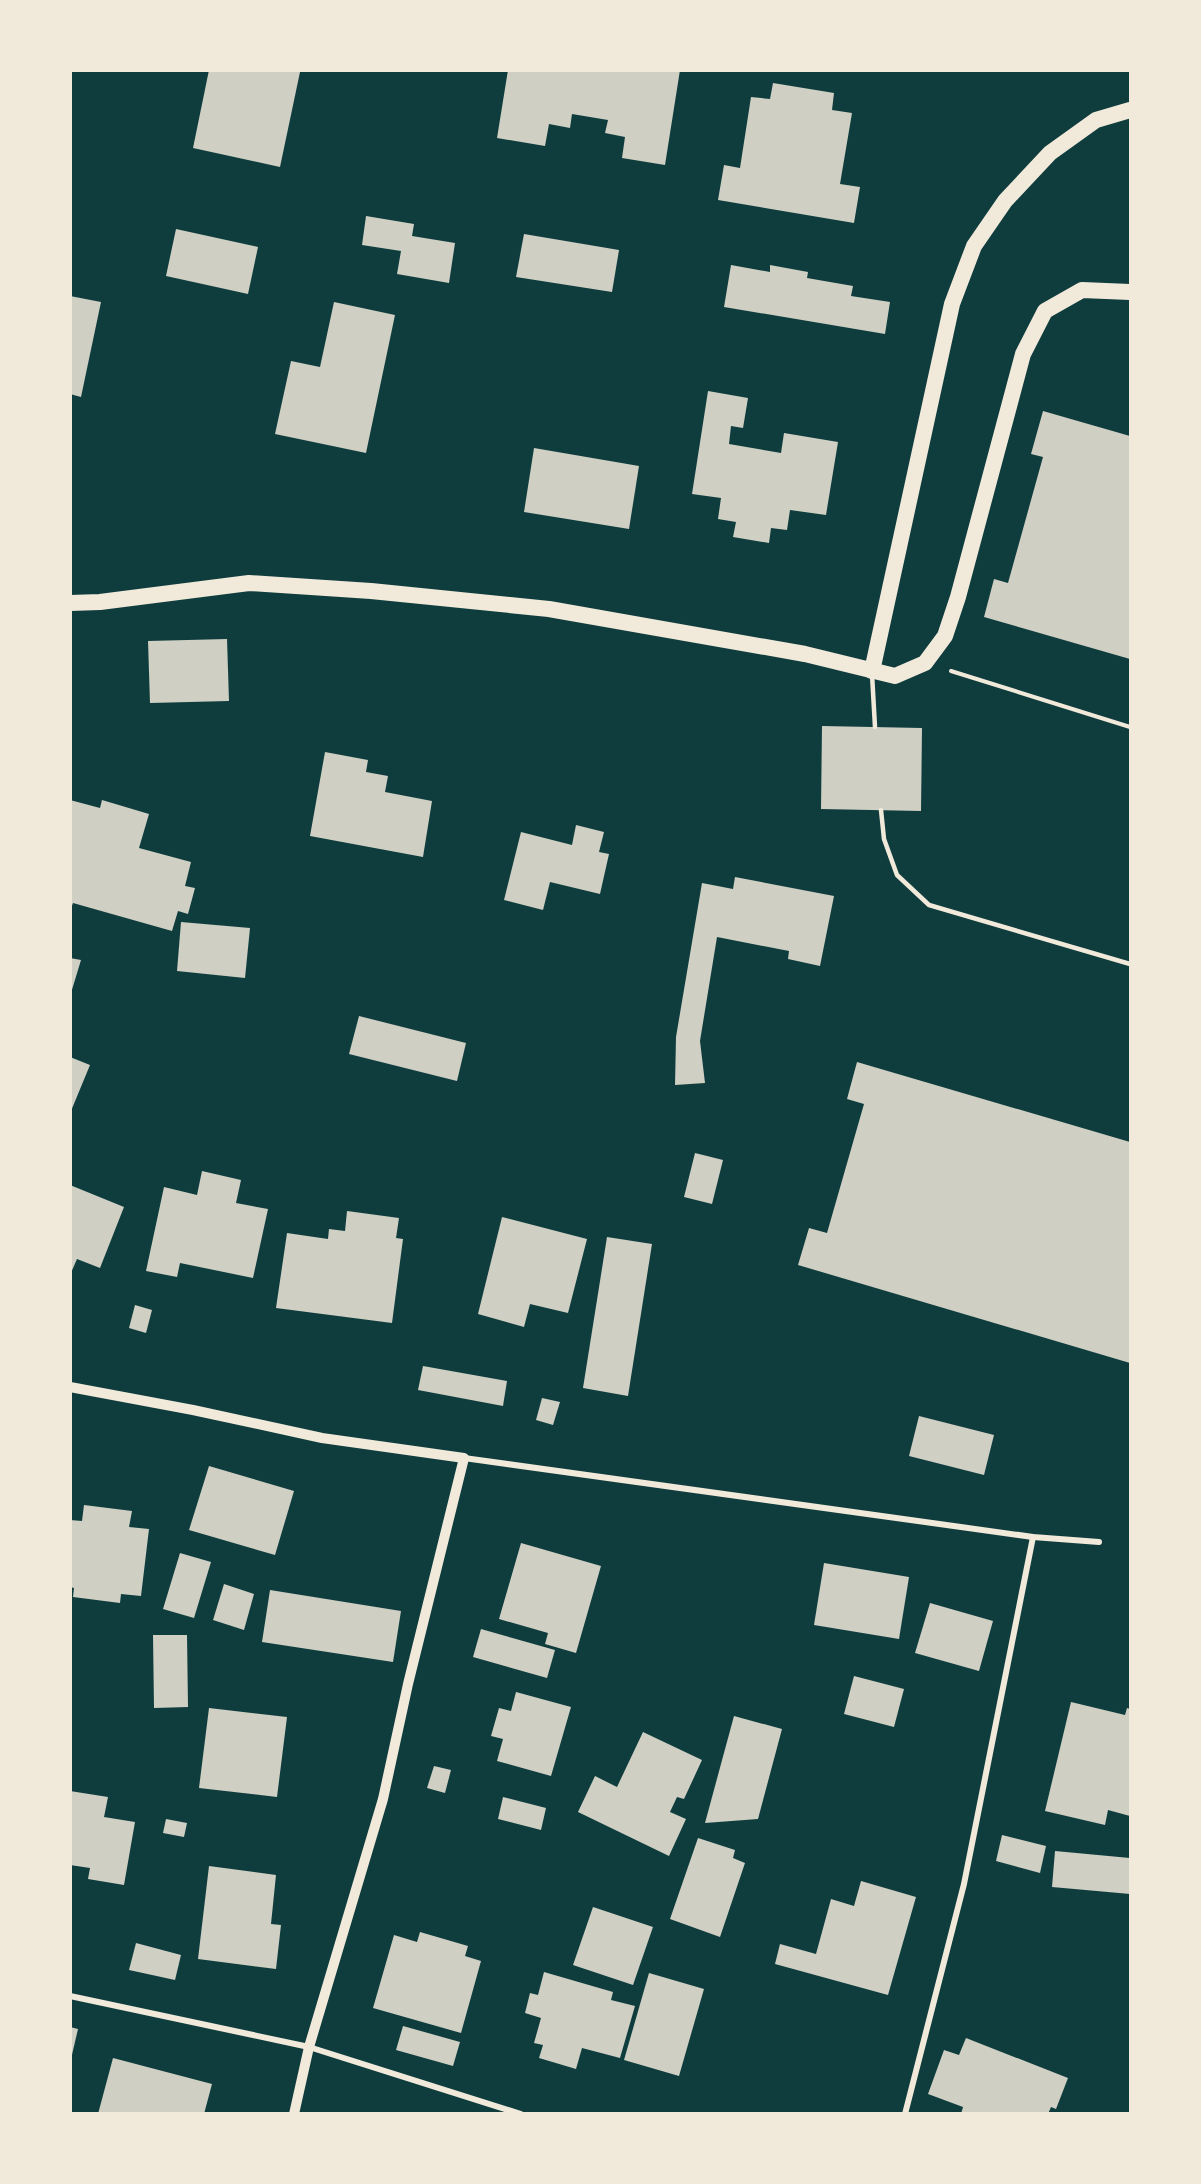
<svg xmlns="http://www.w3.org/2000/svg" width="1201" height="2184" viewBox="0 0 1201 2184" font-family="'Noto Sans',sans-serif">
<style>
.building{fill:#cfcfc3}
.lines{fill:none;stroke-linecap:round;stroke-linejoin:round}
.path{stroke:#f1e9da;stroke-width:4}
.service{stroke:#f1e9da;stroke-width:4.5}
.minor{stroke:#f1e9da;stroke-width:6}
.tertiary{stroke:#f1e9da;stroke-width:10}
.trunk{stroke:#f1e9da;stroke-width:16}
</style>
<rect width="100%" height="100%" fill="#0f3d3e"/>
<!-- building -->
<g class="building">
<polygon points="209,70 300,72 280,167 193,148"/>
<polygon points="508,70 680,70 665,165 622,158 625,137 605,133 608,120 572,114 570,128 549,124 545,146 497,138"/>
<polygon points="773,83 834,93 832,110 852,113 840,184 860,187 854,223 718,200 724,165 740,168 751,97 770,99"/>
<polygon points="366,216 414,224 412,236 455,243 449,283 397,274 401,251 362,245"/>
<polygon points="176,229 258,247 248,294 166,276"/>
<polygon points="524,234 619,250 612,292 516,277"/>
<polygon points="731,265 770,272 770,265 808,272 807,278 853,286 851,296 890,302 885,334 724,307"/>
<polygon points="70,296 101,302 81,397 70,394"/>
<polygon points="334,302 395,315 366,453 275,434 291,361 320,367"/>
<polygon points="708,391 748,398 743,428 731,426 729,444 781,453 784,433 838,442 826,515 790,510 787,530 771,528 769,543 733,537 736,522 718,519 721,498 692,494"/>
<polygon points="1043,411 1130,436 1130,659 984,617 994,579 1008,583 1043,457 1031,454"/>
<polygon points="534,448 639,466 629,529 524,512"/>
<polygon points="227,639 229,701 150,703 148,641"/>
<polygon points="822,726 922,728 921,811 821,809"/>
<polygon points="325,752 368,760 366,772 388,776 385,792 432,801 423,857 310,836"/>
<polygon points="70,800 100,808 102,800 149,814 139,848 191,862 185,886 195,888 188,914 178,911 172,931 73,903 70,911"/>
<polygon points="576,825 604,832 599,852 609,854 600,894 550,882 543,910 504,900 521,832 572,845"/>
<polygon points="735,877 834,896 820,966 788,959 789,951 717,937 700,1041 705,1083 675,1085 676,1037 702,883 733,889"/>
<polygon points="181,922 250,928 245,978 177,971"/>
<polygon points="70,958 81,960 71,993 70,993"/>
<polygon points="359,1016 466,1043 457,1081 349,1054"/>
<polygon points="70,1057 90,1065 71,1111 70,1111"/>
<polygon points="857,1062 1130,1142 1130,1363 798,1265 809,1228 827,1233 864,1104 847,1099"/>
<polygon points="695,1153 723,1160 712,1204 684,1197"/>
<polygon points="202,1171 241,1180 236,1203 268,1209 253,1278 180,1263 177,1277 146,1271 164,1187 197,1195"/>
<polygon points="70,1185 124,1207 100,1268 77,1259 70,1275"/>
<polygon points="347,1211 399,1218 396,1238 403,1239 392,1323 276,1308 287,1233 328,1239 329,1229 345,1231"/>
<polygon points="502,1217 587,1239 568,1313 530,1304 524,1327 478,1314"/>
<polygon points="607,1237 652,1244 628,1396 583,1388"/>
<polygon points="135,1305 152,1310 146,1333 129,1328"/>
<polygon points="423,1366 507,1381 503,1406 418,1390"/>
<polygon points="542,1398 560,1402 553,1425 536,1420"/>
<polygon points="919,1416 994,1435 984,1475 909,1456"/>
<polygon points="209,1466 294,1491 275,1555 189,1530"/>
<polygon points="84,1505 132,1511 129,1527 149,1529 141,1596 121,1594 120,1603 73,1597 74,1588 70,1587 70,1520 82,1521"/>
<polygon points="521,1543 601,1566 576,1653 545,1644 548,1633 499,1619"/>
<polygon points="180,1553 211,1562 194,1618 163,1609"/>
<polygon points="824,1563 909,1577 899,1639 814,1625"/>
<polygon points="224,1584 254,1594 244,1630 213,1620"/>
<polygon points="270,1590 401,1611 393,1662 262,1642"/>
<polygon points="930,1603 993,1621 979,1671 915,1653"/>
<polygon points="481,1629 555,1650 547,1678 473,1657"/>
<polygon points="153,1635 187,1635 188,1707 154,1708"/>
<polygon points="854,1676 904,1689 894,1727 844,1714"/>
<polygon points="516,1692 571,1707 551,1776 497,1761 503,1739 491,1736 499,1708 511,1711"/>
<polygon points="1071,1702 1125,1715 1127,1708 1130,1709 1130,1816 1108,1810 1105,1825 1045,1811"/>
<polygon points="209,1708 287,1717 277,1797 199,1788"/>
<polygon points="734,1716 782,1729 758,1819 705,1823"/>
<polygon points="643,1732 702,1760 684,1799 677,1797 670,1812 686,1819 669,1856 578,1812 595,1776 617,1787"/>
<polygon points="434,1766 451,1770 445,1793 427,1788"/>
<polygon points="70,1791 108,1797 104,1817 135,1822 124,1885 88,1879 90,1868 70,1865"/>
<polygon points="503,1797 546,1808 541,1830 498,1819"/>
<polygon points="166,1819 187,1823 184,1837 163,1833"/>
<polygon points="1002,1835 1046,1846 1040,1873 996,1861"/>
<polygon points="698,1838 735,1850 733,1858 745,1863 720,1937 670,1919"/>
<polygon points="1055,1851 1130,1858 1130,1894 1052,1887"/>
<polygon points="209,1866 276,1875 271,1924 281,1925 276,1969 198,1959"/>
<polygon points="861,1881 916,1897 888,1995 775,1964 780,1944 816,1954 831,1899 854,1906"/>
<polygon points="593,1907 653,1927 633,1985 573,1965"/>
<polygon points="420,1932 468,1946 465,1956 481,1961 461,2033 373,2008 394,1935 417,1942"/>
<polygon points="136,1943 181,1955 175,1980 129,1970"/>
<polygon points="544,1972 613,1992 611,2000 635,2006 620,2058 582,2048 576,2069 539,2058 543,2045 534,2043 541,2018 525,2013 530,1993 538,1995"/>
<polygon points="649,1973 704,1989 679,2076 624,2060"/>
<polygon points="403,2026 460,2042 453,2066 396,2050"/>
<polygon points="70,2027 78,2029 71,2059 70,2058"/>
<polygon points="966,2038 1068,2078 1056,2109 1051,2107 1048,2114 961,2114 963,2107 928,2094 944,2050 959,2055"/>
<polygon points="113,2058 212,2084 204,2114 98,2114"/>
</g>
<g class="lines">
<!-- path -->
<polyline class="path" points="951,671 1130,727"/>
<!-- service -->
<g class="service">
<polyline points="872,674 875,727"/>
<polyline points="881,810 884,839 897,875 929,905 1130,964"/>
</g>
<!-- minor -->
<g class="minor">
<polyline points="464,1458 1033,1537 1099,1542"/>
<polyline points="70,1996 309,2047 521,2114"/>
<polyline points="905,2114 964,1884 1033,1537"/>
</g>
<!-- tertiary -->
<polyline class="tertiary" points="70,1387 193,1410 322,1438 464,1458 408,1684 383,1799 309,2047 294,2114"/>
<!-- trunk -->
<g class="trunk">
<polyline points="70,603 100,602 249,583 371,591 549,609 805,654 895,676 925,663 945,636 958,597 1023,354 1045,311 1082,290 1130,292"/>
<polyline points="872,671 952,304 974,246 1005,201 1050,153 1096,120 1130,110"/>
</g>
</g>
<!-- border -->
<rect width="1201" height="2184" fill="none" stroke="#f1e9da" stroke-width="144"/>
</svg>
